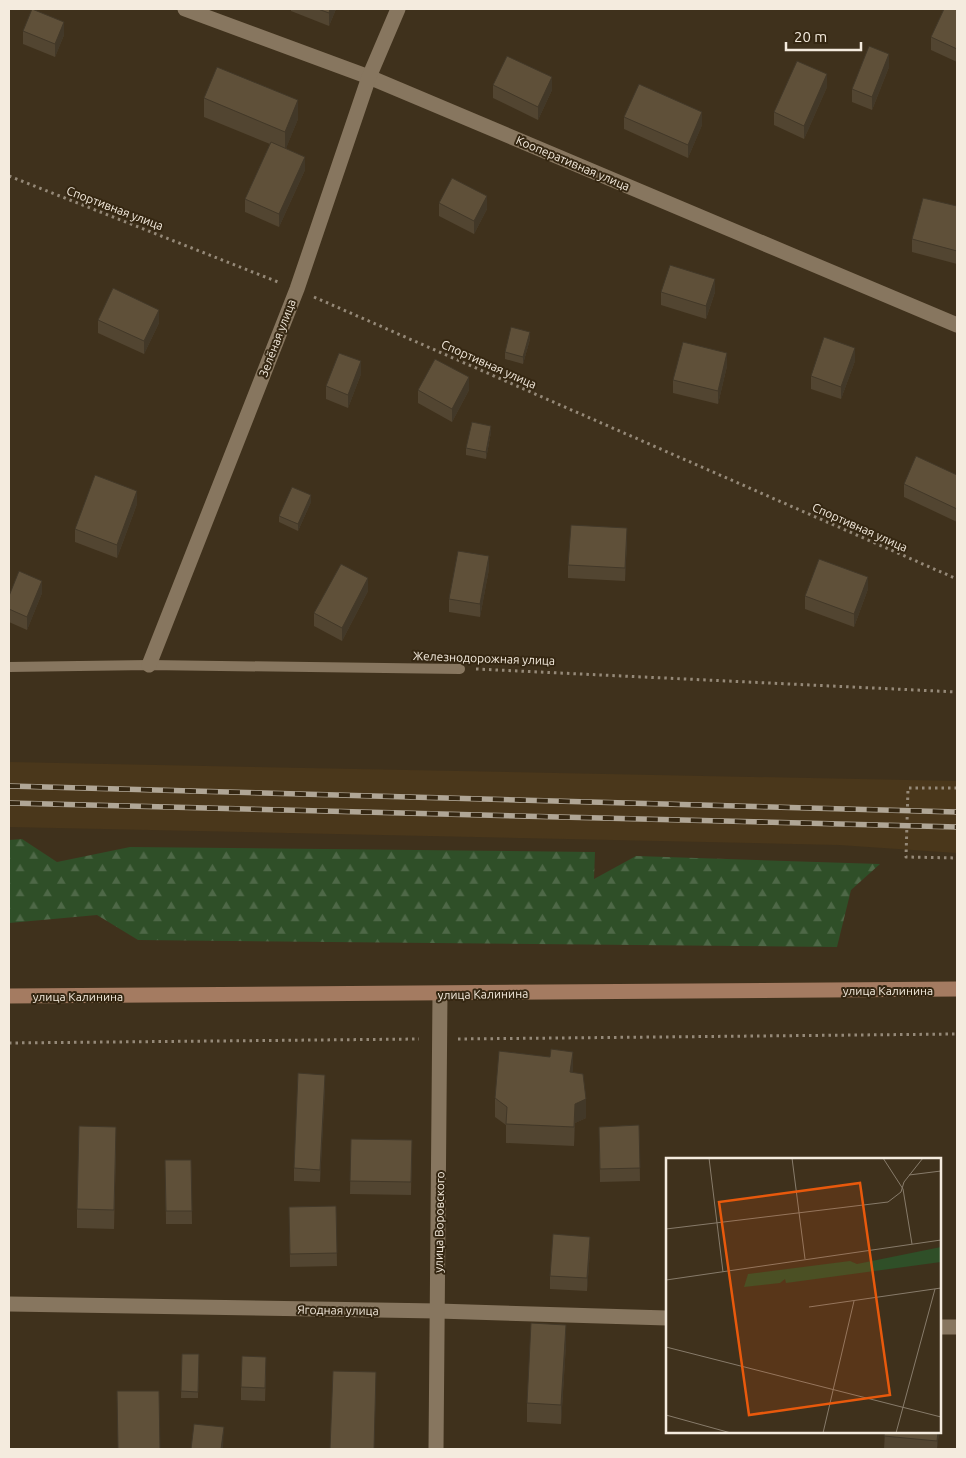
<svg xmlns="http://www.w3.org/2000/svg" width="966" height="1458" viewBox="0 0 966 1458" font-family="Ubuntu,sans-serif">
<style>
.built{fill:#4a371b}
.forest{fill:url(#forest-firs)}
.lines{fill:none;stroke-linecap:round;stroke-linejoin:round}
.path{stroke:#958978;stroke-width:3;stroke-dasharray:2.5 4;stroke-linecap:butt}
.lane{stroke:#87765f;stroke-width:10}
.street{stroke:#87765f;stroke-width:15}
.secondary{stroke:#a47b61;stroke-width:15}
.rail-casing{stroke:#b0a696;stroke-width:5.5}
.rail{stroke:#352712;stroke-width:4;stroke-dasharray:11;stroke-linecap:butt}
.wall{fill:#524531}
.shaded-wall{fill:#423828}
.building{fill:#5f5039;stroke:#423828}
.labels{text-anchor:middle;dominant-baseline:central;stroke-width:4;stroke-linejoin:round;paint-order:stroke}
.street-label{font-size:12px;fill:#f4ebde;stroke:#352712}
.inset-road{fill:none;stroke:#877b6a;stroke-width:1}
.view{fill:#e8590c;fill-opacity:0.15;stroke:#e8590c;stroke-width:2.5}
.inset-edge{fill:none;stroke:#f4ebde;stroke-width:2.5}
</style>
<defs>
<pattern id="forest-firs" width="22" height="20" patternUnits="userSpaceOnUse" patternTransform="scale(1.25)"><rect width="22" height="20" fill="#2f4f28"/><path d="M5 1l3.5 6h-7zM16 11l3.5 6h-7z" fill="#4e6847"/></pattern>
</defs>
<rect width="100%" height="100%" fill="#3f311c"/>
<!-- built -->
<polygon class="built" points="9,762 957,781 957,853 839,845 9,827"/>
<!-- forest -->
<polygon class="forest" points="22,839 57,862 130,847 595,852 594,879 636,856 880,864 851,890 837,947 138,940 97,915 9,923 9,840"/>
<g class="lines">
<!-- path -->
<g class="path">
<polyline points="9,176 278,282"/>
<polyline points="314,297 957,579"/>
<polyline points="476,669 957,692"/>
<polyline points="957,788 908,788 906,857 957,858"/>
<polyline points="458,1039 957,1034"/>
<polyline points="9,1043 419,1039"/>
</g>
<!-- lane -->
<polyline class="lane" points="9,667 149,665 460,669"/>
<!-- street -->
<g class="street">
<polyline points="185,9 369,77 957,325"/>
<polyline points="149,665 297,289 369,77 398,9"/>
<polyline points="9,1304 438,1311 667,1318"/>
<polyline points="940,1327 957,1327"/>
<polyline points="436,1449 440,994"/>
</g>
<!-- secondary -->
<polyline class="secondary" points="9,996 957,989"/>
<!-- rail casing -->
<g class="rail-casing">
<g id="rail">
<polyline points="9,786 957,812"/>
<polyline points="9,803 957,827"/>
</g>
</g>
<!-- rail -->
<use href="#rail" class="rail"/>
</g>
<!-- wall -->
<g class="wall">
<polygon points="291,9 336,9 329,26 291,11"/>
<polygon points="957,9 957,62 931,50 931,37"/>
<polygon points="23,31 64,35 55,57 23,44"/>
<polygon points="889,67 872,110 852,102 852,89"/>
<polygon points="493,85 552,90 538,120 493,98"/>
<polygon points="827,87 804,139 774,125 774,112"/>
<polygon points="204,98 298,119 286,148 305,170 279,227 245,212 245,199 270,144 204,117"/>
<polygon points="624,117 702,125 688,158 624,129"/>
<polygon points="439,203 487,209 474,234 439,216"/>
<polygon points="957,206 957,264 912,252 912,239"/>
<polygon points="661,292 715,292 706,319 661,305"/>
<polygon points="98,320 159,323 144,354 98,333"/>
<polygon points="530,339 523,364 505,359 505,352"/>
<polygon points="855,361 841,399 811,389 811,376"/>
<polygon points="727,366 718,404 673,393 673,380"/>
<polygon points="361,374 348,408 326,399 326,386"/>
<polygon points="418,390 469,390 452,422 418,403"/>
<polygon points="491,432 486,459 466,455 466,448"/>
<polygon points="957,475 957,522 904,497 904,484"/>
<polygon points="311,502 298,531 279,522 279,516"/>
<polygon points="137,504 117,558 75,542 75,529"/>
<polygon points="627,541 625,581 568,578 568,565"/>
<polygon points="489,569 480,617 449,612 449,599"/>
<polygon points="868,589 854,627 805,609 805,596"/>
<polygon points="368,591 342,641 314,626 314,613"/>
<polygon points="42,593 27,630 9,622 9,596"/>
<polygon points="573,1072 586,1118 575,1123 574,1146 506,1143 506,1125 495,1117 495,1098"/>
<polygon points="325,1087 320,1182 294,1181 294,1168"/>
<polygon points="639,1125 640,1181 600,1182 599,1127"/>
<polygon points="351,1139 412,1140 411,1195 350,1194"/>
<polygon points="116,1146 114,1229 77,1228 77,1209"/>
<polygon points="165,1160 191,1160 192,1224 166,1224"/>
<polygon points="336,1206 337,1266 290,1267 289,1207"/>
<polygon points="590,1250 587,1291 550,1289 550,1276"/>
<polygon points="566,1344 561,1424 527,1422 527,1403"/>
<polygon points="182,1354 199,1354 198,1398 181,1398"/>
<polygon points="266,1369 265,1401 241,1400 241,1387"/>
<polygon points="885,1432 939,1432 937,1449 884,1449"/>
</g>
<!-- shaded-wall -->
<g class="shaded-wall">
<polygon points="330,9 336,9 329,26 329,13"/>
<polygon points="64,22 64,35 55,57 55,44"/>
<polygon points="889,54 889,67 872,110 872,97"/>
<polygon points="827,74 827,87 804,139 804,126"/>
<polygon points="552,77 552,90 538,120 538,107"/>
<polygon points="298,100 298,119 285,151 285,132"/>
<polygon points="702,112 702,125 688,158 688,145"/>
<polygon points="305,157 305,170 279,227 279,214"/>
<polygon points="487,196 487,209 474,234 474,221"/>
<polygon points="715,279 715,292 706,319 706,306"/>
<polygon points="159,310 159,323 144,354 144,341"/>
<polygon points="530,332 530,339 523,364 523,357"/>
<polygon points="855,348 855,361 841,399 841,387"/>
<polygon points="727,353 727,366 718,404 718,391"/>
<polygon points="361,361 361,374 348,408 348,395"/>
<polygon points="469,377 469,390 452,422 452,409"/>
<polygon points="491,426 491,432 486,459 486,452"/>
<polygon points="137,491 137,504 117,558 117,545"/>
<polygon points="311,495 311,502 298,531 298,524"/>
<polygon points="627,528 627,541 625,581 625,568"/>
<polygon points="489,556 489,569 480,617 480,604"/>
<polygon points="868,577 868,589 854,627 854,614"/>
<polygon points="368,578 368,591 342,641 342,628"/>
<polygon points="42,581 42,593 27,630 27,617"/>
<polygon points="573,1052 573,1071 570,1090 570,1072"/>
<polygon points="325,1075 325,1087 320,1182 320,1170"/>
<polygon points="586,1099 586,1118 575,1123 574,1146 575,1104"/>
<polygon points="590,1237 590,1250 587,1291 587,1278"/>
<polygon points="566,1325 566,1344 561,1424 561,1405"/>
<polygon points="376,1372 376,1391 374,1449"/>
<polygon points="224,1427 223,1449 221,1449"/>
<polygon points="938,1432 939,1432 937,1449 937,1441"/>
</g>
<!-- building -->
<g class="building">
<polygon points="32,9 64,22 55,44 23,31"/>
<polygon points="318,9 330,9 329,13"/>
<polygon points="944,9 957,9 957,49 931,37"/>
<polygon points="869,46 889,54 872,97 852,89"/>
<polygon points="507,56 552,77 538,107 493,85"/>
<polygon points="797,61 827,74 804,126 774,112"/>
<polygon points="217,67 298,100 285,132 204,98"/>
<polygon points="639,84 702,112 688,145 624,117"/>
<polygon points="271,142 305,157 279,214 245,199"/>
<polygon points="452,178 487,196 474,221 439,203"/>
<polygon points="923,198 957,206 957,251 912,239"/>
<polygon points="670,265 715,279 706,306 661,292"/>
<polygon points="113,288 159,310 144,341 98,320"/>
<polygon points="511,327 530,332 523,357 505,352"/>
<polygon points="824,337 855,348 841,387 811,376"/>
<polygon points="683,342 727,353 718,391 673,380"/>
<polygon points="339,353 361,361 348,395 326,386"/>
<polygon points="435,359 469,377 452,409 418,390"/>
<polygon points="472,422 491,426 486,452 466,448"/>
<polygon points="916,456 957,475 957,509 904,484"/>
<polygon points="95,475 137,491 117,545 75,529"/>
<polygon points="292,487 311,495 298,524 279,516"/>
<polygon points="571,525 627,528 625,568 568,565"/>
<polygon points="458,551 489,556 480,604 449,599"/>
<polygon points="819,559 868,577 854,614 805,596"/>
<polygon points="341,564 368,578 342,628 314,613"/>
<polygon points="19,571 42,581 27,617 9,609 9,596"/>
<polygon points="551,1049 573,1052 570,1072 583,1074 586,1099 575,1104 574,1127 506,1124 507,1107 495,1098 499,1051 550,1057"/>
<polygon points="298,1073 325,1075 320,1170 294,1168"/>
<polygon points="639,1125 640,1168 600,1169 599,1127"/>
<polygon points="79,1126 116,1127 114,1210 77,1209"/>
<polygon points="351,1139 412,1140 411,1182 350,1181"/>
<polygon points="165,1160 191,1160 192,1211 166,1211"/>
<polygon points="336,1206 337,1253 290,1254 289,1207"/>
<polygon points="553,1234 590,1237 587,1278 550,1276"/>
<polygon points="531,1323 566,1325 561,1405 527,1403"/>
<polygon points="182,1354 199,1354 198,1392 181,1391"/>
<polygon points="242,1356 266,1357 265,1388 241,1387"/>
<polygon points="333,1371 376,1372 374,1449 330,1449"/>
<polygon points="117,1391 159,1391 160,1449 118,1449"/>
<polygon points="194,1424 224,1427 221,1449 191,1449"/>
<polygon points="885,1432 938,1432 937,1441 884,1436"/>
</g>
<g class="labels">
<!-- street labels -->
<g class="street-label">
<text transform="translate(573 163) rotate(23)">Кооперативная улица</text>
<text transform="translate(115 208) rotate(21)">Спортивная улица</text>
<text transform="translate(277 338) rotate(-69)">Зелёная улица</text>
<text transform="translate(489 364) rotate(24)">Спортивная улица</text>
<text transform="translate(860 527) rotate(24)">Спортивная улица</text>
<text transform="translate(484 658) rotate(2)">Железнодорожная улица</text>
<text x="888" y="990">улица Калинина</text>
<text transform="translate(483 994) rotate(-1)">улица Калинина</text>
<text x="78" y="996">улица Калинина</text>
<text transform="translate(439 1222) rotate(-89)">улица Воровского</text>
<text transform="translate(338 1310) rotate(1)">Ягодная улица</text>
</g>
</g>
<!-- overview -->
<g transform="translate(666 1158)">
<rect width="275" height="275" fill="#3f311c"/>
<path d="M275,89v15l-155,21 -1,-4 -5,4 -36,4 4,-13 102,-13 7,3z" fill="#2f4f28"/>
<path class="inset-road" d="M43,0l14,114M126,0l13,101M217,0l20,31 9,55M243,17l32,-4M0,71l222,-27 13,-10 3,-10 19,-24M0,122l275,-40M143,149l132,-19M0,189l275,70M0,257l65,18M157,275l31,-132M230,275l39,-144"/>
<path class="view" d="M194,25l30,212 -141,20 -30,-213z"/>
<rect width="275" height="275" class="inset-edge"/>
</g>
<!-- border -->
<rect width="966" height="1458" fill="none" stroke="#f4ebde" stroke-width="20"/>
<!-- scale -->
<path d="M786 42v8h75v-8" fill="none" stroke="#f4ebde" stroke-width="2.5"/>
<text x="794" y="42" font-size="15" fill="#f4ebde" stroke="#352712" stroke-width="4" paint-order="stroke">20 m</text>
</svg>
